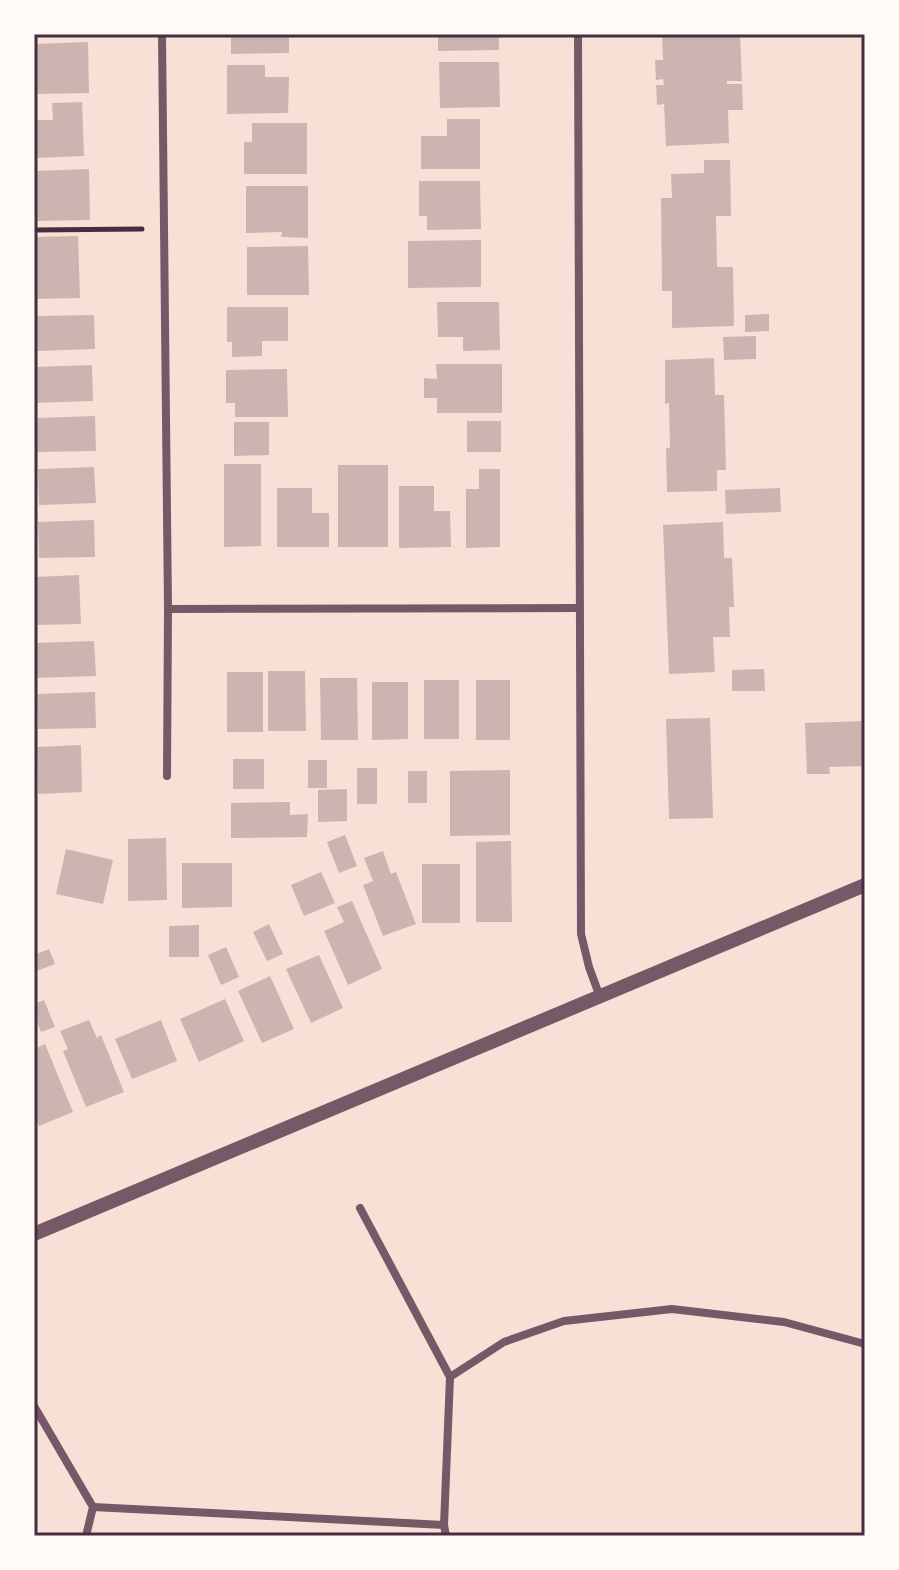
<svg xmlns="http://www.w3.org/2000/svg" width="899" height="1570" viewBox="0 0 899 1570" font-family="'Libre Baskerville',serif">
<style>
.building{fill:#ccb4b1}
.lines{fill:none;stroke-linecap:round;stroke-linejoin:round}
.path{stroke:#4a2c40;stroke-width:5}
.minor{stroke:#755966;stroke-width:8}
.tertiary{stroke:#755966;stroke-width:14}
.neatline{fill:none;stroke:#4a2c40;stroke-width:3}
</style>
<rect width="100%" height="100%" fill="#f7e1d7"/>
<!-- building -->
<g class="building">
<polygon points="231,34 289,34 289,53 231,54"/>
<polygon points="438,34 499,34 499,50 438,51"/>
<polygon points="662,34 740,34 742,81 727,81 727,84 742,84 743,110 728,110 729,143 666,146 664,104 657,105 656,85 664,85 663,79 656,80 655,60 663,60"/>
<polygon points="88,42 89,93 34,94 34,44"/>
<polygon points="439,62 499,62 500,107 440,108"/>
<polygon points="227,65 265,65 265,77 289,77 288,113 227,114"/>
<polygon points="82,102 84,156 34,158 34,120 53,120 52,103"/>
<polygon points="447,119 480,119 480,169 421,169 421,136 447,136"/>
<polygon points="252,123 307,123 307,174 244,174 244,142 252,142"/>
<polygon points="704,160 730,160 731,216 716,216 717,267 733,267 734,326 672,328 672,291 662,291 661,198 672,198 671,174 704,173"/>
<polygon points="89,169 90,220 34,221 34,171"/>
<polygon points="419,181 480,181 481,229 427,230 427,216 419,216"/>
<polygon points="246,186 308,186 308,238 281,237 282,232 246,233"/>
<polygon points="78,236 80,298 34,299 34,237"/>
<polygon points="481,240 481,287 408,288 408,241"/>
<polygon points="308,246 309,295 247,295 247,247"/>
<polygon points="437,302 499,302 500,350 463,351 463,337 438,337"/>
<polygon points="227,307 288,307 288,341 262,341 262,356 232,357 232,342 227,342"/>
<polygon points="769,314 769,331 745,332 745,315"/>
<polygon points="94,315 95,349 36,351 35,316"/>
<polygon points="756,336 756,359 724,360 723,337"/>
<polygon points="714,358 715,395 724,395 726,470 717,470 717,491 667,492 666,448 670,448 669,403 665,404 665,360"/>
<polygon points="436,364 502,364 502,413 437,413 437,398 424,398 424,378 437,379"/>
<polygon points="92,365 93,401 34,403 34,367"/>
<polygon points="287,369 288,417 235,417 235,403 226,403 226,370"/>
<polygon points="95,416 96,451 37,452 37,418"/>
<rect x="467" y="421" width="34" height="31"/>
<polygon points="234,422 269,422 269,455 234,456"/>
<polygon points="224,464 261,464 261,546 224,547"/>
<rect x="338" y="465" width="50" height="82"/>
<polygon points="94,467 96,503 39,505 38,469"/>
<polygon points="479,469 500,469 500,547 466,548 466,489 479,489"/>
<polygon points="399,486 434,486 434,511 450,511 451,547 399,548"/>
<polygon points="277,488 312,488 312,513 329,513 329,547 277,547"/>
<polygon points="780,488 781,512 726,514 725,490"/>
<polygon points="94,520 95,557 39,558 38,522"/>
<polygon points="723,522 724,558 732,558 734,607 729,607 730,637 713,637 715,672 669,674 663,525"/>
<polygon points="79,575 81,624 35,625 34,577"/>
<polygon points="94,641 96,676 36,678 35,643"/>
<polygon points="764,669 765,691 732,691 732,670"/>
<polygon points="268,671 305,671 306,731 268,731"/>
<rect x="227" y="672" width="36" height="60"/>
<polygon points="320,678 357,678 358,740 321,740"/>
<rect x="424" y="680" width="35" height="59"/>
<rect x="476" y="680" width="34" height="60"/>
<polygon points="372,682 408,682 408,739 372,740"/>
<polygon points="95,692 96,728 38,729 37,694"/>
<polygon points="710,718 713,818 669,819 666,719"/>
<polygon points="865,721 865,766 829,767 830,774 807,774 805,723"/>
<polygon points="81,745 82,792 38,794 37,747"/>
<rect x="233" y="759" width="31" height="30"/>
<rect x="308" y="760" width="19" height="28"/>
<rect x="357" y="768" width="20" height="36"/>
<polygon points="510,770 510,835 450,836 450,771"/>
<rect x="408" y="771" width="19" height="32"/>
<polygon points="347,789 347,821 318,822 318,790"/>
<polygon points="290,802 290,815 308,814 307,837 231,838 231,803"/>
<polygon points="345,835 357,866 339,873 327,842"/>
<polygon points="166,838 167,900 128,901 128,839"/>
<polygon points="511,841 512,922 476,922 476,842"/>
<polygon points="66,849 113,860 103,904 56,894"/>
<polygon points="383,851 391,874 396,872 416,924 383,936 363,885 373,881 364,858"/>
<polygon points="182,863 232,863 232,907 182,908"/>
<rect x="422" y="864" width="38" height="59"/>
<polygon points="321,872 335,903 304,916 291,885"/>
<polygon points="352,901 382,969 348,985 324,931 344,922 337,907"/>
<polygon points="269,924 283,954 267,961 253,932"/>
<polygon points="199,925 199,957 169,957 169,926"/>
<polygon points="226,947 239,977 221,985 208,955"/>
<polygon points="49,949 55,964 34,972 34,955"/>
<polygon points="319,955 343,1008 311,1023 286,969"/>
<polygon points="270,976 294,1029 262,1043 238,991"/>
<polygon points="225,999 244,1041 199,1062 180,1019"/>
<polygon points="44,1000 55,1027 41,1032 34,1014 34,1004"/>
<polygon points="89,1020 97,1038 101,1035 124,1092 86,1107 63,1051 68,1049 60,1031"/>
<polygon points="161,1020 177,1061 132,1079 115,1039"/>
<polygon points="45,1044 73,1112 39,1126 34,1114 34,1049"/>
</g>
<g class="lines">
<!-- path -->
<polyline class="path" points="34,230 142,229"/>
<!-- minor -->
<g class="minor">
<polyline points="162,34 168,609 167,776"/>
<polyline points="578,34 581,934 589,967 600,997"/>
<polyline points="168,609 580,608"/>
<polyline points="360,1208 450,1377 444,1525 446,1536"/>
<polyline points="450,1377 504,1342 564,1321 672,1309 784,1322 865,1344"/>
<polyline points="34,1406 93,1507 86,1536"/>
<polyline points="93,1507 444,1525"/>
</g>
<!-- tertiary -->
<polyline class="tertiary" points="34,1234 865,885"/>
</g>
<!-- border -->
<rect width="899" height="1570" fill="none" stroke="#fffaf5" stroke-width="72"/>
<rect x="36" y="36" width="827" height="1498" class="neatline"/>
</svg>
